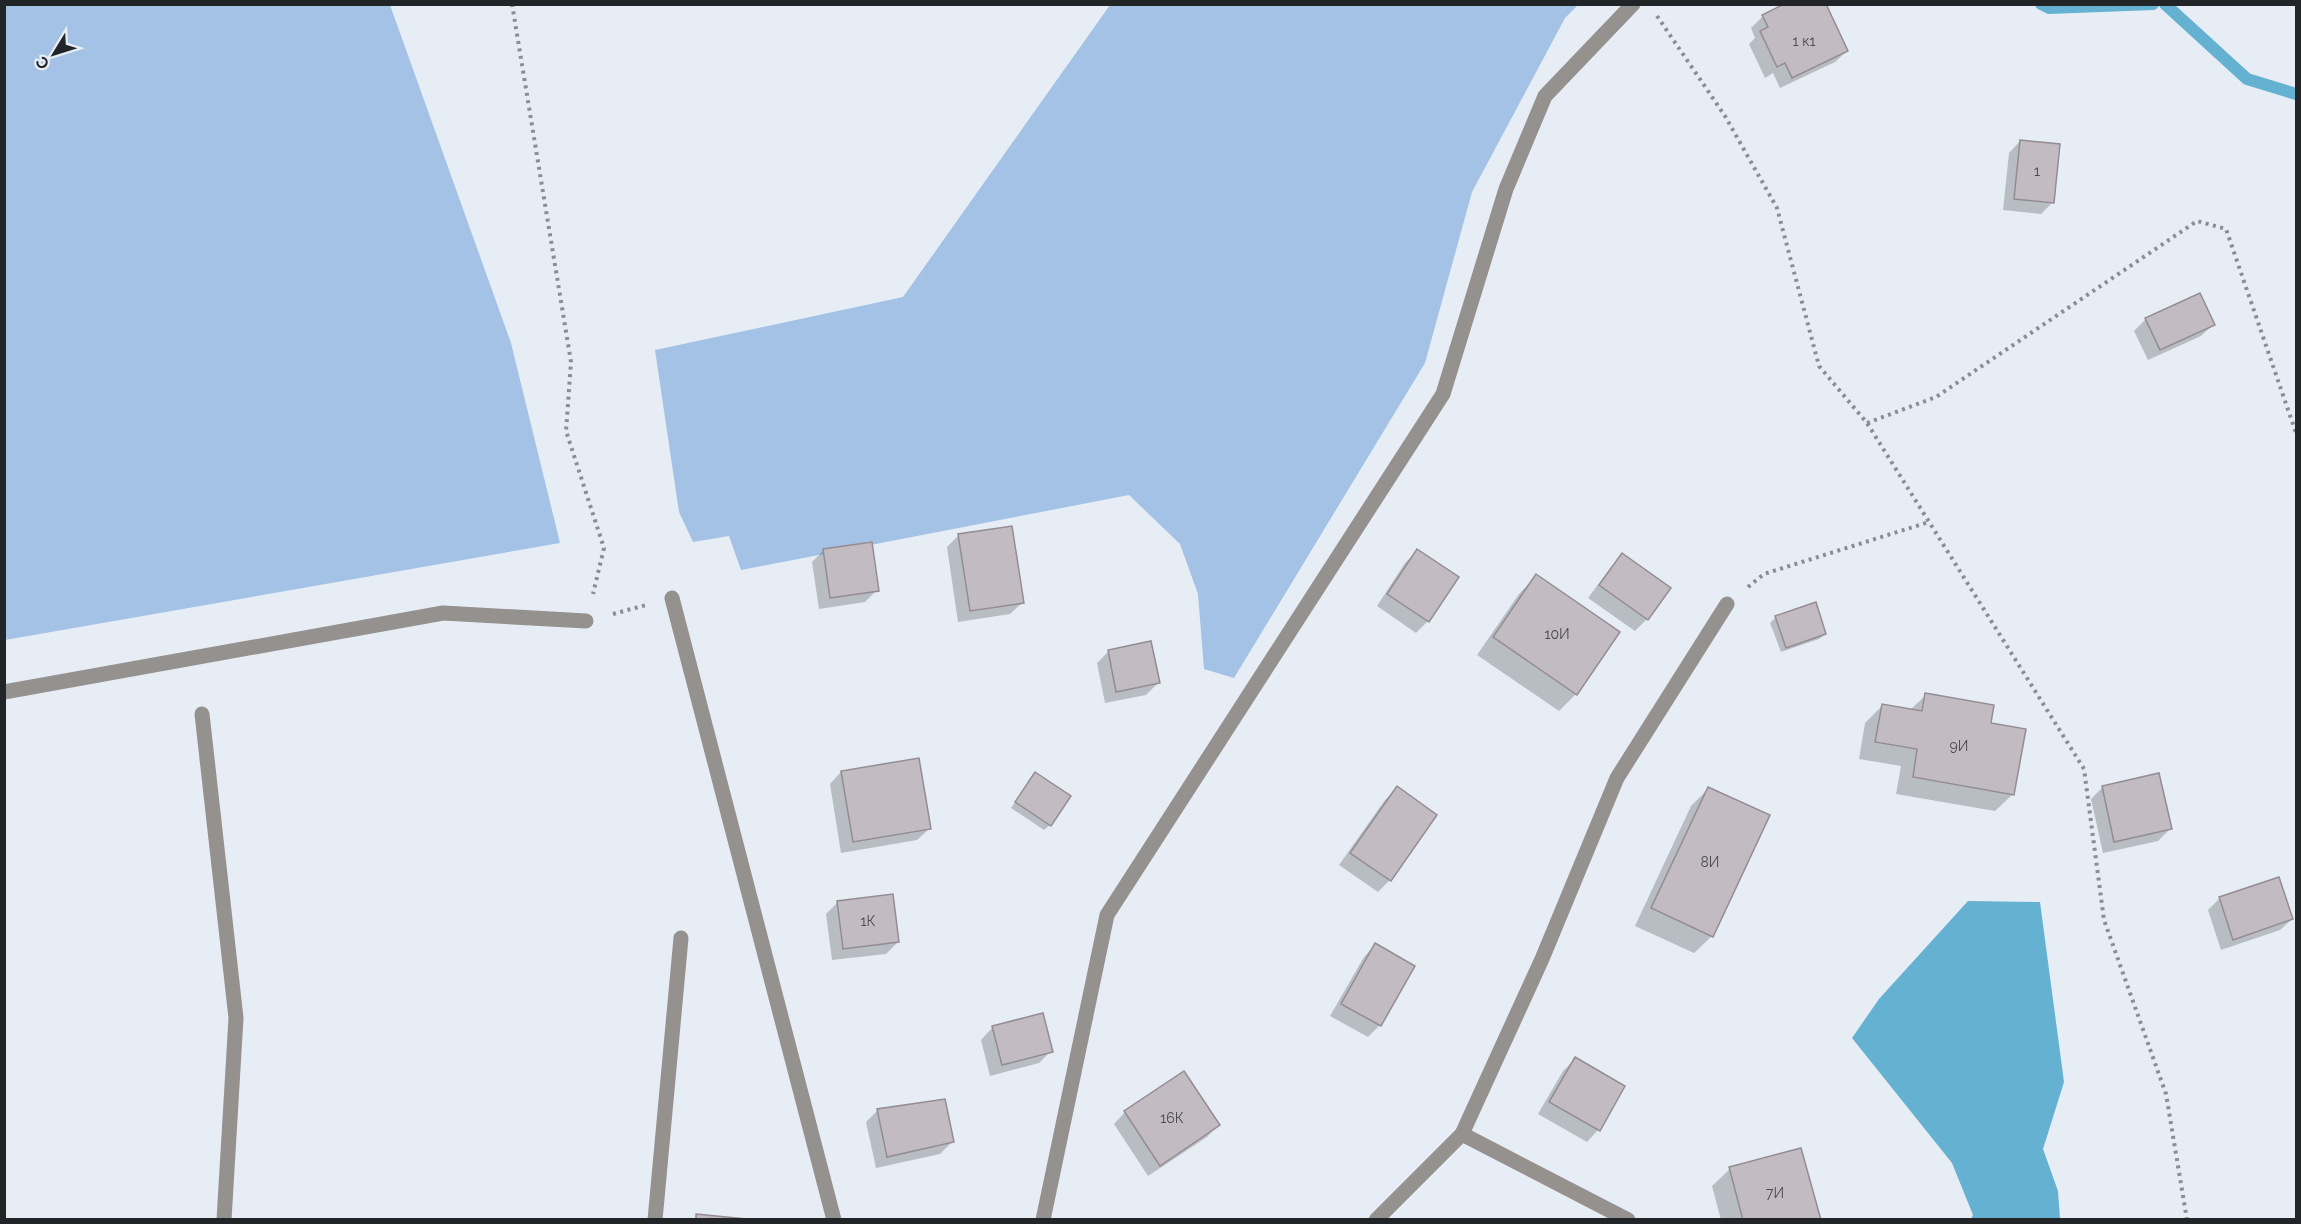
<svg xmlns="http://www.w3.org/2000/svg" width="2301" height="1224" viewBox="0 0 2301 1224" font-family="Raleway,sans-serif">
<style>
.green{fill:#a3c2e5}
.water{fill:#65b1d2}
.shadow{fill:#0003}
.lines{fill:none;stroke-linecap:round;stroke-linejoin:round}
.stream{stroke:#65b1d2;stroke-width:12}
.building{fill:#c3bbc2;stroke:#948c93;stroke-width:1.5}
.path{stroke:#898e93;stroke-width:4;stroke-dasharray:3 4.5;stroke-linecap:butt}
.lane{stroke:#95918f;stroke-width:15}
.street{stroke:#95918f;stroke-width:15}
.labels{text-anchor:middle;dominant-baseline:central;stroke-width:4.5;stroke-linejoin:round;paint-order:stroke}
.number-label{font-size:14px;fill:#4a4a4e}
</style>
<rect width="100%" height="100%" fill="#e6edf4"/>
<!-- green -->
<g class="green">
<polygon points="5,4 390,5 511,343 560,543 5,640"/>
<polygon points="1110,5 1578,5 1565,18 1472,192 1425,363 1234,678 1204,669 1198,594 1180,544 1129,495 741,570 729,536 693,542 679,512 655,350 903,297"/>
</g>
<!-- water -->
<polygon class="water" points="1968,901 2040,902 2064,1082 2043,1149 2058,1191 2060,1219 1971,1219 1973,1215 1952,1163 1852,1038 1879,999"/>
<!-- shadow -->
<g class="shadow">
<polygon points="1763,16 1847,51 1835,62 1780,88 1773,73 1765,78 1749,44 1755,38 1751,28"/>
<polygon points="2020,141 2053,202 2041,214 2003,210 2009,153"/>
<polygon points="2146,319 2213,325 2201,336 2148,360 2134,331"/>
<polygon points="959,535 1022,603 1010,614 958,622 947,547"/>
<polygon points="823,551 877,590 865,602 819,609 812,562"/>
<polygon points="1417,551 1428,621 1416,633 1377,606 1405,563"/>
<polygon points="1622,555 1669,588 1647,619 1635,631 1588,598 1611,567"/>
<polygon points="1536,576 1576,694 1559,711 1477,655 1519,594"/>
<polygon points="1776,617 1825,634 1819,639 1781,652 1770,623"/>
<polygon points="1109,651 1158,683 1146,695 1105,703 1097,663"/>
<polygon points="1926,695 1989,724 2013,794 1995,811 1896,794 1901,766 1859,759 1865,723 1883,705 1910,710"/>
<polygon points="841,772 929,829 917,840 841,853 830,784"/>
<polygon points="1035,774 1050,825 1044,830 1011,808"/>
<polygon points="2103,787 2170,829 2158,841 2103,853 2091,799"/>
<polygon points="1397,788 1435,815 1390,880 1378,892 1339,865 1385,800"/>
<polygon points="1708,789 1712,936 1694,953 1635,926 1691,806"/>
<polygon points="2220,898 2292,919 2280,930 2221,950 2208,910"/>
<polygon points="838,902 898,942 886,954 832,960 826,914"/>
<polygon points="1375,945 1413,966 1380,1025 1368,1037 1330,1016 1364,957"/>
<polygon points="1042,1015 1051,1051 1039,1063 990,1076 981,1040 992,1028"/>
<polygon points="1575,1059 1623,1087 1598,1130 1587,1142 1538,1114 1563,1071"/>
<polygon points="878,1110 952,1142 940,1154 876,1168 866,1122"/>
<polygon points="1125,1112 1218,1125 1207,1137 1148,1176 1114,1124"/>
<polygon points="1730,1169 1820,1220 1721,1220 1712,1186"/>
</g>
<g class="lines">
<!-- stream -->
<g class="stream">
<polyline points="2041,4 2049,8 2153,4"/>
<polyline points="2165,4 2247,79 2296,94"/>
</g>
</g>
<!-- building -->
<g class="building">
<polygon points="1784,4 1826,4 1848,51 1792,78 1785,63 1777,67 1760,31 1768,27 1762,15"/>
<polygon points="2020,140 2060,144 2054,203 2014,199"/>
<polygon points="2200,293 2215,325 2160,350 2145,318"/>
<polygon points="1012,526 1024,603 970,611 958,534"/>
<polygon points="872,542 879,591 830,598 823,549"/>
<polygon points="1417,549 1459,577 1429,622 1387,594"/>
<polygon points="1622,553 1671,588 1648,620 1599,585"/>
<polygon points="1536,574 1620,632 1577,695 1493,637"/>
<polygon points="1816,602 1826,634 1786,648 1775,616"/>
<polygon points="1151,641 1160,683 1116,692 1108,650"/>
<polygon points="1925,693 1994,705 1991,723 2026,729 2014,795 1913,777 1917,749 1875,742 1882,704 1922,711"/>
<polygon points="919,758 931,829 853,842 841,771"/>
<polygon points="1035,772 1071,796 1051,826 1015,802"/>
<polygon points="2159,773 2172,829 2114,842 2102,786"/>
<polygon points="1397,786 1437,815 1391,881 1350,853"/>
<polygon points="1708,787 1770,815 1713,937 1651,908"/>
<polygon points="2279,877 2293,919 2233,940 2219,897"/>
<polygon points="893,894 899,942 843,949 837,901"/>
<polygon points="1375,943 1415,966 1381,1026 1341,1004"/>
<polygon points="1043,1013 1053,1052 1002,1065 992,1026"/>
<polygon points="1575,1057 1625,1086 1600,1131 1549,1102"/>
<polygon points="1184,1071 1220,1125 1160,1166 1124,1111"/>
<polygon points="945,1099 954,1142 887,1157 877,1109"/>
<polygon points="1801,1148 1821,1220 1743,1220 1729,1167"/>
<polygon points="696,1214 757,1220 696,1220"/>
</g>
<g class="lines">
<!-- path -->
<g class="path">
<polyline points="512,4 571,362 566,431 604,548 593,594"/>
<polyline points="1657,16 1725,116 1777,208 1819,366 1867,423 2084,769 2104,920 2166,1094 2187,1220"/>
<polyline points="1867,423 1936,397 2197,221 2226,229 2296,433"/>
<polyline points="1748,587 1764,574 1929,522"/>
<polyline points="613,614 646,605"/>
</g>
<!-- lane -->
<g class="lane">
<polyline points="672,598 834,1220"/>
<polyline points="4,692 443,613 586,621"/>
<polyline points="202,714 236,1018 224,1220"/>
<polyline points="1462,1134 1628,1220"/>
<polyline points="655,1220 681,938"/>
<polyline points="1376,1220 1462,1134 1542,959 1617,778 1727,604"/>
</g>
<!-- street -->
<polyline class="street" points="1043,1220 1107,915 1443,394 1506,189 1545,96 1633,4"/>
</g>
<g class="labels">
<!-- number labels -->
<g class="number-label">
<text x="1804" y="41">1 к1</text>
<text x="2037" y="171">1</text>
<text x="1557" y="634">10И</text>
<text x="1959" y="746">9И</text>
<text x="1710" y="862">8И</text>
<text x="868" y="921">1К</text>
<text x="1172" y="1118">16К</text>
<text x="1775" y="1193">7И</text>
</g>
</g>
<!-- border -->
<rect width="2301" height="1224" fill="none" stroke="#222527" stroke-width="12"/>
<!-- north arrow -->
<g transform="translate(54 54) rotate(232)" stroke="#e6edf4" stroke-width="4.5" paint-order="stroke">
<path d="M0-4.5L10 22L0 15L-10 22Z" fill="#222527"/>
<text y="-9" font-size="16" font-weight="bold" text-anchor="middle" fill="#222527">С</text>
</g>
</svg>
